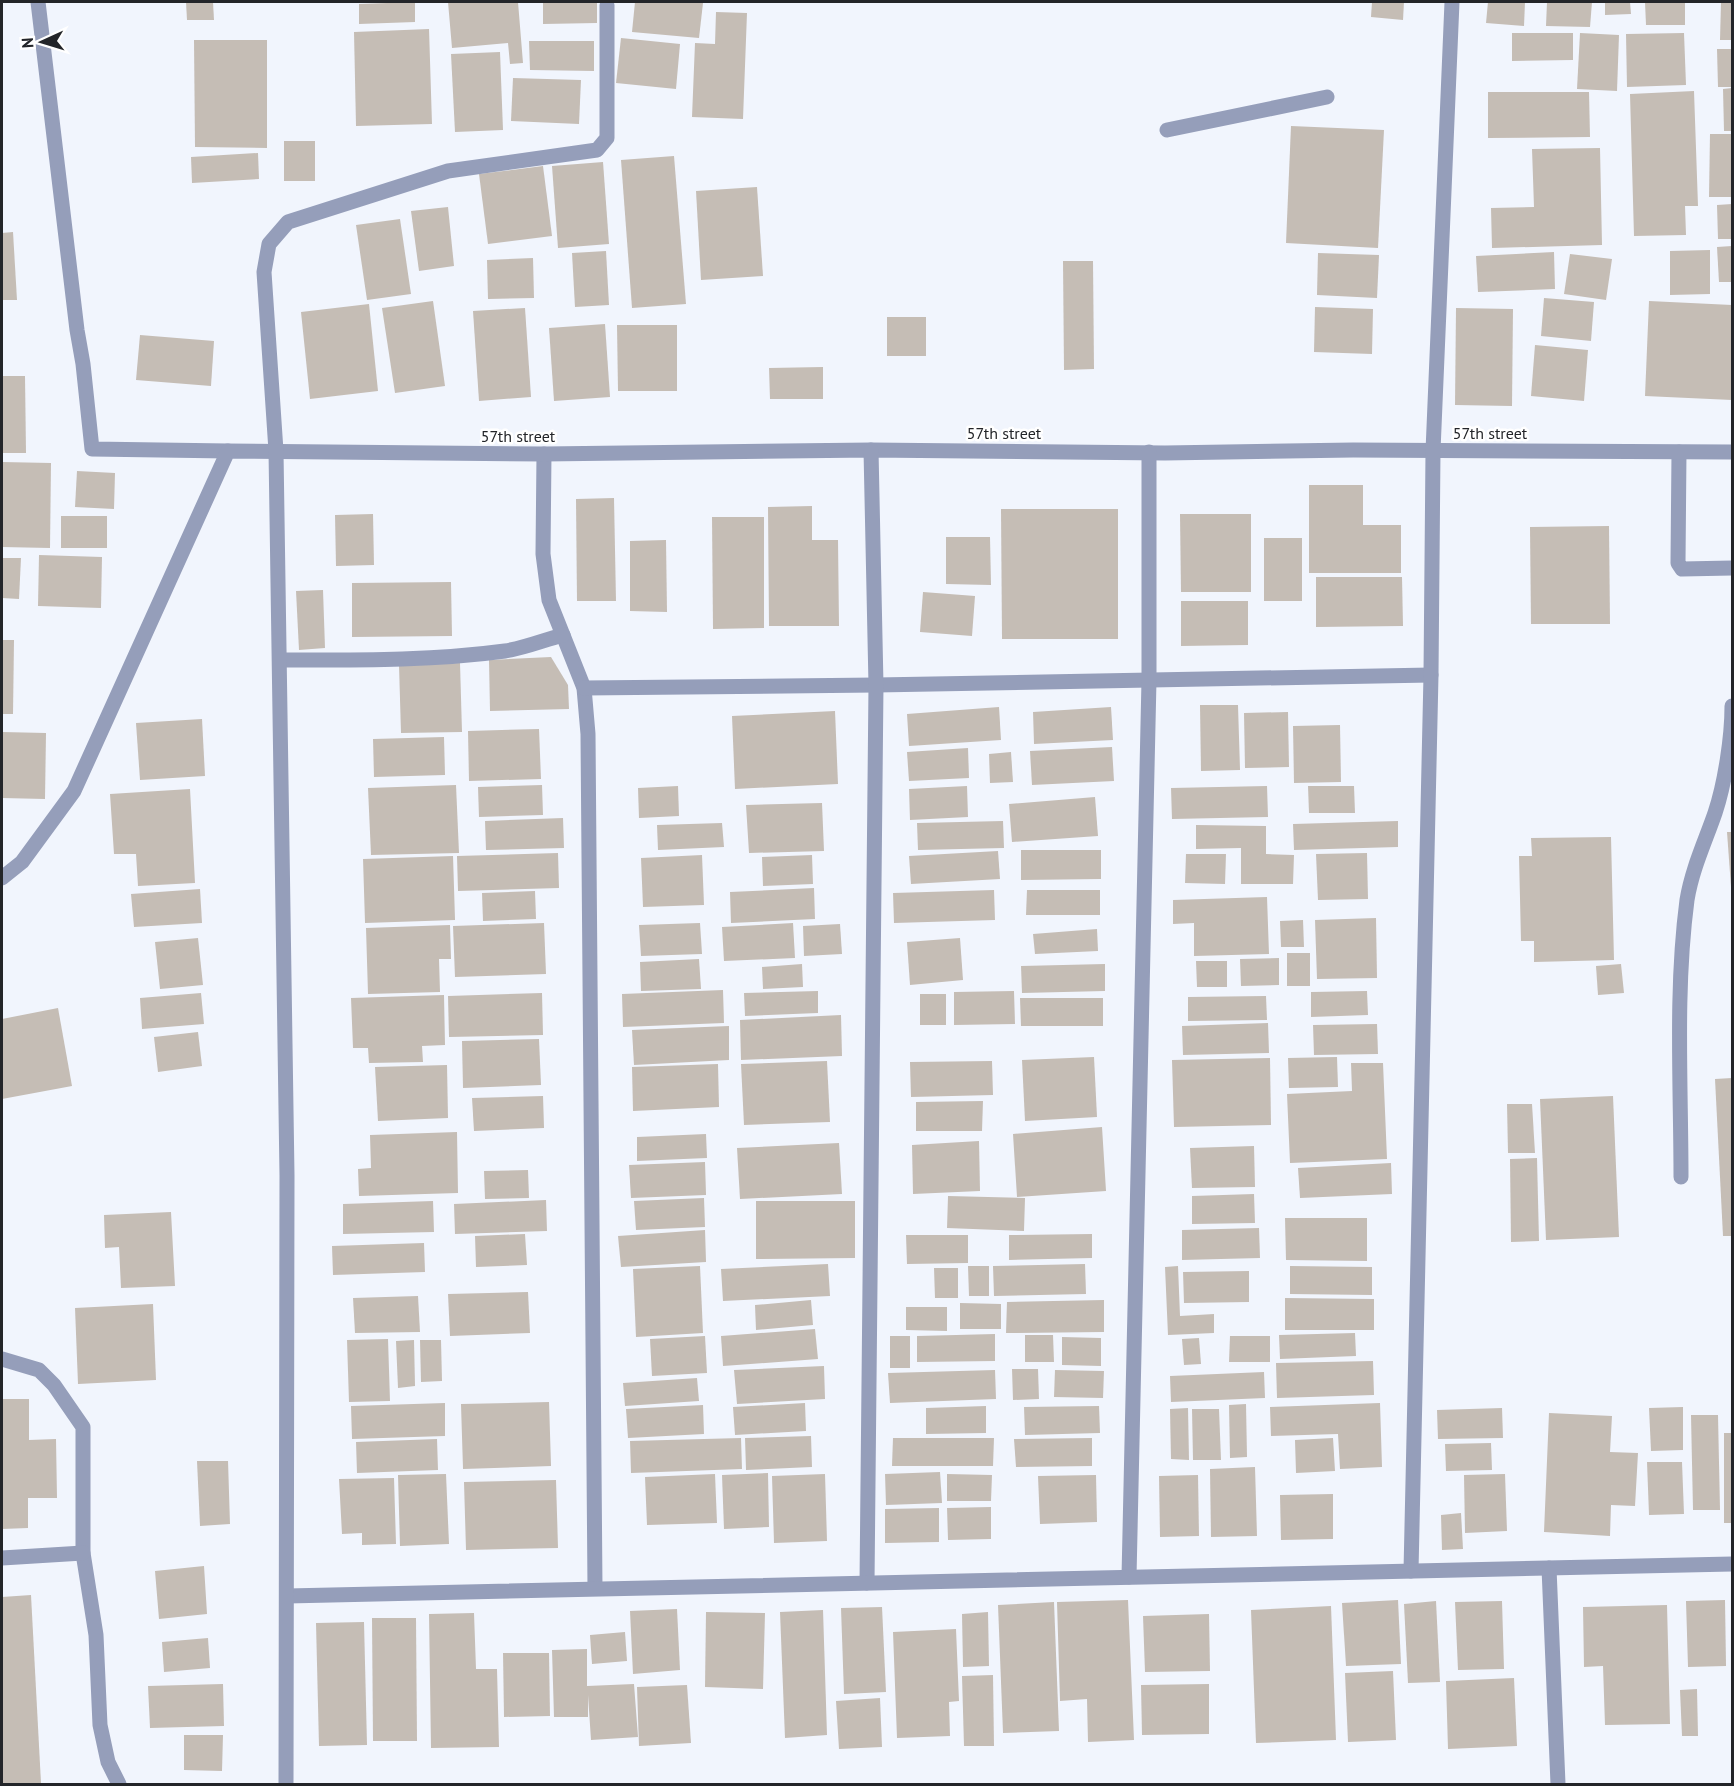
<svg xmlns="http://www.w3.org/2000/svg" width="1734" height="1786" viewBox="0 0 1734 1786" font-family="'PT Sans',sans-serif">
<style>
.building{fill:#c5bdb5}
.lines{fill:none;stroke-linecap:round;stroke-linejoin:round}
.service{stroke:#959eba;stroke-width:15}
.minor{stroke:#959eba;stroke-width:15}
.labels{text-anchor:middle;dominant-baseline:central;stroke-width:5;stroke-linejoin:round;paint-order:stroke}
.street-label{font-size:16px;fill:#232529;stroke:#fff}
</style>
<rect width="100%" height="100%" fill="#f1f5fd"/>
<!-- building -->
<g class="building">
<polygon points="186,2 213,2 214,20 187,20"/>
<polygon points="415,2 415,22 359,24 359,4"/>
<polygon points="448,2 518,2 523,63 510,64 508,43 452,48"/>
<polygon points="543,2 597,2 597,23 543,24"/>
<polygon points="635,2 703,3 699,38 632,32"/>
<polygon points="1372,2 1404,2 1403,20 1371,17"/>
<polygon points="1488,2 1525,2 1524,26 1486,23"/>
<polygon points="1547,2 1592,2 1590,27 1546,26"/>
<polygon points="1605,2 1630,2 1631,14 1605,15"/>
<polygon points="1645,2 1685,2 1685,25 1646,25"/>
<polygon points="1721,2 1732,2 1732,40 1720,40"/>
<polygon points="716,12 747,13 743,119 692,117 695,43 715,44"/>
<polygon points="429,29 432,124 356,126 354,32"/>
<polygon points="1512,33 1573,33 1573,60 1512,61"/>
<polygon points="1580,33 1619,35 1617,91 1577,89"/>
<polygon points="1684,33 1686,85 1627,87 1626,34"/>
<polygon points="621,38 680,44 676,89 616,83"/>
<polygon points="194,40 267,40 267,148 195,147"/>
<polygon points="529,41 594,41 594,71 530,70"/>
<polygon points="1717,49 1732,49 1732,87 1718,87"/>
<polygon points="500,52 503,130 455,132 451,54"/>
<polygon points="513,78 581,80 579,124 511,121"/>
<polygon points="1732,88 1732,131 1724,131 1723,89"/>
<polygon points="1694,91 1698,206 1685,206 1686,235 1634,236 1630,94"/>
<polygon points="1488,92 1589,92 1590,137 1488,138"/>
<polygon points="1291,126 1384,130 1378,248 1286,243"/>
<polygon points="1710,134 1732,134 1732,197 1709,197"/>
<rect x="284" y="141" width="31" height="40"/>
<polygon points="1600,148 1602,245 1492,248 1491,208 1534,207 1532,149"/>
<polygon points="258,153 259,179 192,183 191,157"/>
<polygon points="674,156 686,304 632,308 621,160"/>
<polygon points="603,162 609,244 558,248 552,166"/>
<polygon points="543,166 552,236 488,244 479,174"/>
<polygon points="757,187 763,276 701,280 696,191"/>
<polygon points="1732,204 1732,239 1718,239 1717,205"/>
<polygon points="448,207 454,266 419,271 411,211"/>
<polygon points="400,219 411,294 367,300 356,225"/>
<polygon points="13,232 17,300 2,300 2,233"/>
<polygon points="1732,246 1732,282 1719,282 1717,247"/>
<polygon points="1710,250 1710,294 1670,295 1670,251"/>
<polygon points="606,251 609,305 575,307 572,253"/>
<polygon points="1554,252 1555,289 1478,292 1476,256"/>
<polygon points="1318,253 1379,255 1377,298 1317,295"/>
<polygon points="1570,254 1612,259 1606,300 1564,294"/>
<polygon points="533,258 534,298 488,299 487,260"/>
<polygon points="1063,261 1093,261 1094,369 1064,370"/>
<polygon points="1544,298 1594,302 1591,341 1541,336"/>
<polygon points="433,301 445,386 395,393 382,308"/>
<polygon points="1649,301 1732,305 1732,400 1645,396"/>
<polygon points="369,304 378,391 310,399 301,312"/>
<polygon points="1315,307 1373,309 1372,354 1314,352"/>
<polygon points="525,308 531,397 479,401 473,311"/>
<polygon points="1456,308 1513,309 1512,406 1455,405"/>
<rect x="887" y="317" width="39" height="39"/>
<polygon points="605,324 610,397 554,401 549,328"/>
<polygon points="617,325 677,325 677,391 618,391"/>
<polygon points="140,335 214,341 211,386 136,380"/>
<polygon points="1535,345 1588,350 1584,401 1531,396"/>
<polygon points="823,367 823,399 770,399 769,368"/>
<polygon points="2,376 25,376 26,453 2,453"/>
<polygon points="2,462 51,463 50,548 2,547"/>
<polygon points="77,471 115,473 114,509 75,507"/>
<polygon points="1309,485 1363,485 1363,525 1401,525 1401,573 1309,573"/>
<polygon points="614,498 616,601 577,601 576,499"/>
<polygon points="812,506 812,540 838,540 839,626 769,626 768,507"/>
<polygon points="1001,509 1118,509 1118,639 1002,639"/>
<polygon points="373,514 374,565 336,566 335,515"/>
<polygon points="1180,514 1251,514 1251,592 1181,592"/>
<rect x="61" y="516" width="46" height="32"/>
<polygon points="712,517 764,517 764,628 713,629"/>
<polygon points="1609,526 1610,624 1531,624 1530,527"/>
<polygon points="946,537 990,537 991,585 946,584"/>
<rect x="1264" y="538" width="38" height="63"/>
<polygon points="666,540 667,612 630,611 630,541"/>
<polygon points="39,555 102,557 101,608 38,606"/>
<polygon points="2,558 21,558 19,599 2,598"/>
<polygon points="1316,577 1402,577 1403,626 1316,627"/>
<polygon points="451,582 452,636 352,637 352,583"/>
<polygon points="323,590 325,648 299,650 296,591"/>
<polygon points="923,592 975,596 972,636 920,632"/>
<polygon points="1181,601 1248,601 1248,645 1181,646"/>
<polygon points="2,640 14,640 13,714 2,714"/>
<polygon points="551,657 568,685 569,709 490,711 489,660"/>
<polygon points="460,663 462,732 401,733 399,665"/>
<polygon points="1200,705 1238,705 1240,770 1201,771"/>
<polygon points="999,707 1001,740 909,746 907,714"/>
<polygon points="1111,707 1113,740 1034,744 1033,712"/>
<polygon points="835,711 838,784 735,789 732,716"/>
<polygon points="1288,712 1289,767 1245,768 1244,713"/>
<polygon points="202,719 205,776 140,780 136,723"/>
<polygon points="1340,725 1341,782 1294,783 1293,726"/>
<polygon points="539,729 541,779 469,781 468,731"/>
<polygon points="2,732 46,733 45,799 2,798"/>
<polygon points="444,737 445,775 374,777 373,739"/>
<polygon points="1112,747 1114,781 1032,785 1030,751"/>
<polygon points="968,748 969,778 909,781 907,752"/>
<polygon points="1011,752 1013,782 990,783 989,754"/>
<polygon points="456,785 459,853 371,855 368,788"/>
<polygon points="542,785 543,815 479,817 478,787"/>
<polygon points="678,786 679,816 639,818 638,788"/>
<polygon points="967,786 968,817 910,820 909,789"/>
<polygon points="1267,786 1268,817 1172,819 1171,788"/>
<polygon points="1308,786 1354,786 1355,813 1309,813"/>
<polygon points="190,789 195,883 138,886 136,854 114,854 110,794"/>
<polygon points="1095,797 1098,836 1012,842 1009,804"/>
<polygon points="822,803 824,851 749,853 746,805"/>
<polygon points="563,818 564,848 486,850 485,821"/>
<polygon points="1003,821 1004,848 918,850 917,823"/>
<polygon points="1398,821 1398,847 1294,850 1293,824"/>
<polygon points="722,823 724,847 658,850 657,825"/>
<polygon points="1196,825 1266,826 1266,854 1294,855 1293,884 1241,884 1241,848 1196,849"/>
<polygon points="1727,832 1732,832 1732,887 1731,887"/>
<polygon points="1611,837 1614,960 1534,962 1534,941 1521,941 1519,856 1532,856 1531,838"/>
<polygon points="1021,850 1101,850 1101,879 1021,880"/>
<polygon points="998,851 1000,879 911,884 909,856"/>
<polygon points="558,853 559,888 458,891 457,856"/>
<polygon points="1367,853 1368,899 1318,900 1316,854"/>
<polygon points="1186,854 1226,854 1225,884 1185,883"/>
<polygon points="702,855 704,905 643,907 641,858"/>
<polygon points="812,855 813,884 763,886 762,857"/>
<polygon points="453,856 455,920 365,923 363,859"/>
<polygon points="814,888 815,919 731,923 730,892"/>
<polygon points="200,889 202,923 134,927 131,894"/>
<polygon points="994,890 995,920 894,923 893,893"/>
<polygon points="1027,890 1100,890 1100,915 1026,915"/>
<polygon points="535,891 536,919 483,921 482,893"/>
<polygon points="1267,897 1269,954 1194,956 1194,923 1173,924 1173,900"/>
<polygon points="1376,918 1377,978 1317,979 1315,920"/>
<polygon points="1303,920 1304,947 1281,947 1280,921"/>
<polygon points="544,923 546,974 455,977 453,926"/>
<polygon points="700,923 702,954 641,956 639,925"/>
<polygon points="793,923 795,958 724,961 722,927"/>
<polygon points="840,924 842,954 804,956 803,926"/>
<polygon points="450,925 451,959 439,959 440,992 368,994 366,928"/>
<polygon points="1097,929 1098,951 1035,954 1033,934"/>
<polygon points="198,938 203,985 160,989 155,942"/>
<polygon points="960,938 963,980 910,985 907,942"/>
<rect x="1287" y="953" width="23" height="33"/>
<polygon points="1279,958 1279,985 1241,986 1240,959"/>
<polygon points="699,959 701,989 641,991 640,962"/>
<polygon points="1196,961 1227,961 1227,987 1197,987"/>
<polygon points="802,964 803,987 763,989 762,967"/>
<polygon points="1105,964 1105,991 1022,993 1021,966"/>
<polygon points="1621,964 1624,993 1598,995 1596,966"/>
<polygon points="723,990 724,1023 623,1027 622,994"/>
<polygon points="818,991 818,1013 745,1016 744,993"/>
<polygon points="1014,991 1015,1024 954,1025 954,992"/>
<polygon points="1367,991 1368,1015 1311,1017 1311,992"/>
<polygon points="201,993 204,1024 142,1029 140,998"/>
<polygon points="542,993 543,1035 449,1037 448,996"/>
<rect x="920" y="994" width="26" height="31"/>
<polygon points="444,995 445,1045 422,1046 423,1062 369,1063 368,1048 353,1048 351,998"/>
<polygon points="1266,996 1267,1020 1188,1021 1188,997"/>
<polygon points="1020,998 1103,998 1103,1026 1021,1026"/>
<polygon points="58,1008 72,1086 2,1099 2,1019"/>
<polygon points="841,1015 842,1056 741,1060 740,1020"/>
<polygon points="1268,1023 1269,1053 1183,1055 1182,1026"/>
<polygon points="1377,1024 1378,1054 1314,1055 1313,1025"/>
<polygon points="729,1026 729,1060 634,1065 632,1030"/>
<polygon points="198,1032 202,1066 158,1072 154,1037"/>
<polygon points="539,1039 541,1085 463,1088 462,1041"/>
<polygon points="1094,1057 1097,1117 1025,1121 1022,1060"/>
<polygon points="1337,1057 1338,1087 1289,1088 1288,1058"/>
<polygon points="1270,1058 1271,1125 1174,1127 1172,1060"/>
<polygon points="827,1061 830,1122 744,1125 741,1064"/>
<polygon points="992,1061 993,1095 911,1097 910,1062"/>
<polygon points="1351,1063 1383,1063 1387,1159 1290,1163 1287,1094 1352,1091"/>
<polygon points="718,1064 719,1107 633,1111 632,1067"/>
<polygon points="447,1065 448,1118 378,1121 375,1067"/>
<polygon points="1732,1078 1732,1236 1723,1236 1715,1079"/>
<polygon points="543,1096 544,1128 474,1131 472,1098"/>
<polygon points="1613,1096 1619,1237 1546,1240 1540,1099"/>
<polygon points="983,1101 982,1131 916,1131 916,1102"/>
<polygon points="1507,1104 1532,1104 1535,1153 1508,1153"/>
<polygon points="1102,1127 1106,1191 1017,1197 1013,1134"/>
<polygon points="457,1132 458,1193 359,1196 358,1169 371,1168 370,1135"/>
<polygon points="706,1134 707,1158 637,1161 637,1137"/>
<polygon points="979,1141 980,1191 913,1194 912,1145"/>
<polygon points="839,1143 842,1194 740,1199 737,1148"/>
<polygon points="1254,1146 1255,1187 1192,1188 1190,1148"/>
<polygon points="1537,1158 1539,1241 1511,1242 1510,1159"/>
<polygon points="705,1162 706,1195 631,1198 629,1165"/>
<polygon points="1391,1163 1392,1194 1300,1198 1298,1168"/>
<polygon points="528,1170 529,1198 485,1199 484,1171"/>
<polygon points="1254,1194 1255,1223 1192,1224 1192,1196"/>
<polygon points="948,1196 1025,1198 1024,1231 947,1228"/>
<polygon points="704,1198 705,1227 636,1230 634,1201"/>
<polygon points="546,1200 547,1231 455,1234 454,1204"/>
<polygon points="433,1201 434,1232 343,1234 343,1204"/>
<polygon points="756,1201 855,1201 855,1258 756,1259"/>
<polygon points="171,1212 175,1286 121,1288 119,1247 105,1248 104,1215"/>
<polygon points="1285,1218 1367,1218 1367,1261 1286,1260"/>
<polygon points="1259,1228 1260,1258 1182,1260 1182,1230"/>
<polygon points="705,1230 706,1262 621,1267 618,1236"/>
<polygon points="525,1234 527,1265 476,1267 475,1236"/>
<polygon points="1092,1234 1092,1258 1009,1260 1009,1235"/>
<polygon points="906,1235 968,1235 968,1263 907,1264"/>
<polygon points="424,1243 425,1272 333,1275 332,1246"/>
<polygon points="828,1264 830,1296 723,1301 721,1269"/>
<polygon points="1085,1264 1086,1294 994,1296 993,1266"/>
<polygon points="700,1266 703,1333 636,1337 633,1269"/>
<polygon points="968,1266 989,1266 989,1296 969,1296"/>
<polygon points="1178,1266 1180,1316 1214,1314 1214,1333 1168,1335 1165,1267"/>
<polygon points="1290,1266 1372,1267 1372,1295 1290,1294"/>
<polygon points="934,1268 958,1268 958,1298 935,1298"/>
<polygon points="1249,1271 1249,1302 1184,1303 1183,1272"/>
<polygon points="528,1292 530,1333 450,1336 448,1294"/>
<polygon points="418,1296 420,1332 355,1333 353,1298"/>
<polygon points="1285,1298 1374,1299 1374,1330 1285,1330"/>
<polygon points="811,1300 813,1325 756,1330 755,1305"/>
<polygon points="1104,1300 1104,1332 1006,1333 1007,1302"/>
<polygon points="960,1303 1001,1304 1001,1329 960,1329"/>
<polygon points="153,1304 156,1380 78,1384 75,1308"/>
<polygon points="906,1307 947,1307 947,1331 906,1330"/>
<polygon points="815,1329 818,1359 723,1366 721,1336"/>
<polygon points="1355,1333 1356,1356 1280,1359 1279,1335"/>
<polygon points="995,1334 995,1361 917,1362 917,1336"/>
<polygon points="1025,1335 1053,1335 1054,1362 1025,1362"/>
<polygon points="705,1336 707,1373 652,1376 650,1339"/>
<rect x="890" y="1336" width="20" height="32"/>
<polygon points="1230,1336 1270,1336 1270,1362 1229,1362"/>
<polygon points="1062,1337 1101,1338 1101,1366 1062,1365"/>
<polygon points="1199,1338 1201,1364 1184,1365 1182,1339"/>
<polygon points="388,1339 390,1401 349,1402 347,1340"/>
<polygon points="414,1340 415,1386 398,1388 396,1341"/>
<polygon points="420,1340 441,1340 442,1381 421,1382"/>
<polygon points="1373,1361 1374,1395 1277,1398 1276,1363"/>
<polygon points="824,1366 825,1399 737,1404 734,1370"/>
<polygon points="1012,1369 1038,1369 1039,1399 1013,1400"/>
<polygon points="995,1370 996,1399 890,1403 888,1373"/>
<polygon points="1055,1370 1104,1371 1103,1398 1054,1397"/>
<polygon points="1264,1372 1265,1398 1171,1402 1170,1376"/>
<polygon points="697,1378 699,1401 625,1406 623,1383"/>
<polygon points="2,1399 29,1399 29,1440 56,1439 57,1498 28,1498 28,1528 2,1529"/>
<polygon points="549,1402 551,1466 463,1469 461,1404"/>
<polygon points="445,1403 445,1436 352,1439 351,1406"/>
<polygon points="805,1403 806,1431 735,1435 733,1407"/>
<polygon points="1380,1403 1382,1467 1340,1469 1338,1434 1271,1436 1270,1407"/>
<polygon points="1246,1404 1247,1457 1230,1458 1229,1405"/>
<polygon points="703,1405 704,1434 628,1438 626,1409"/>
<polygon points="986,1406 986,1433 926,1434 926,1408"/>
<polygon points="1099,1406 1100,1433 1025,1435 1024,1407"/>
<polygon points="1683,1407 1683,1450 1651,1451 1649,1408"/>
<polygon points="1188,1408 1189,1460 1171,1459 1170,1409"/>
<polygon points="1502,1408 1503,1438 1438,1439 1437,1410"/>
<polygon points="1192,1409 1219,1409 1221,1460 1193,1460"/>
<polygon points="1549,1413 1612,1416 1610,1452 1638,1453 1635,1506 1611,1505 1610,1536 1544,1532"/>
<polygon points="1691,1415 1718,1415 1720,1510 1693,1510"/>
<rect x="1724" y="1433" width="8" height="90"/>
<polygon points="811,1436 812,1467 746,1470 745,1438"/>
<polygon points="741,1438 742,1469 631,1473 630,1441"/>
<polygon points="893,1438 994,1438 993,1466 892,1466"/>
<polygon points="1092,1438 1092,1466 1016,1467 1014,1439"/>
<polygon points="1333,1438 1335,1471 1296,1473 1295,1440"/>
<polygon points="437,1439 438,1470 357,1473 356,1442"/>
<polygon points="1491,1443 1492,1470 1446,1471 1445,1444"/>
<polygon points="197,1461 228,1461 230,1524 200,1526"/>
<polygon points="1647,1462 1682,1462 1684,1514 1649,1515"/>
<polygon points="1255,1467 1257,1536 1211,1537 1210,1469"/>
<polygon points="940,1472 942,1503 886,1505 885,1474"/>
<polygon points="768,1473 769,1527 724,1529 722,1475"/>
<polygon points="446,1474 449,1544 400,1546 398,1475"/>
<polygon points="715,1474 717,1523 647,1525 645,1477"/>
<polygon points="825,1474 827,1541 774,1543 772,1476"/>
<polygon points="947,1474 992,1475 991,1501 947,1501"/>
<polygon points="1505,1474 1507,1531 1465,1533 1464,1475"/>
<polygon points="1096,1475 1097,1522 1040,1524 1038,1476"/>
<polygon points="1198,1475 1199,1536 1160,1537 1159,1476"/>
<polygon points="394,1478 396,1544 362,1545 362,1533 342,1534 339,1479"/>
<polygon points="556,1480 558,1548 466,1550 464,1482"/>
<polygon points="1333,1494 1333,1539 1281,1540 1280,1495"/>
<polygon points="991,1507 991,1539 948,1540 947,1508"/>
<polygon points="939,1508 939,1542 885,1543 885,1509"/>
<polygon points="1461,1513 1463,1549 1442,1550 1441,1515"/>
<polygon points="204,1566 207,1614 159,1619 155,1571"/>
<polygon points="31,1595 41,1783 2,1784 2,1597"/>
<polygon points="1128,1600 1134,1740 1088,1742 1087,1699 1060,1701 1057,1602"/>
<polygon points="1398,1600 1401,1664 1346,1666 1342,1603"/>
<polygon points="1725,1600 1726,1666 1688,1667 1686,1601"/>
<polygon points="1436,1601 1440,1682 1408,1683 1404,1604"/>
<polygon points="1502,1601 1504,1669 1458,1670 1455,1602"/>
<polygon points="1054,1602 1059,1731 1003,1733 998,1605"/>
<polygon points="1667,1605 1670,1724 1605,1725 1603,1666 1584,1667 1583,1607"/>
<polygon points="1331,1606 1336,1740 1256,1743 1251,1610"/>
<polygon points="882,1607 886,1692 844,1694 841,1608"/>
<polygon points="677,1609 680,1670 633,1674 630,1611"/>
<polygon points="823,1610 827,1735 785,1738 780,1612"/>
<polygon points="706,1612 765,1613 763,1689 705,1687"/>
<polygon points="988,1612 989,1666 963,1667 962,1614"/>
<polygon points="474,1613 476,1669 497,1669 499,1747 431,1748 429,1614"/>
<polygon points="1209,1614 1210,1671 1145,1672 1143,1616"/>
<polygon points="372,1618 416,1618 417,1741 373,1741"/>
<polygon points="364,1622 367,1745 319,1746 316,1623"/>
<polygon points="956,1629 959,1701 949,1702 950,1736 897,1738 893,1632"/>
<polygon points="625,1632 627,1661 592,1664 590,1635"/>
<polygon points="208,1638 210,1668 164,1672 162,1642"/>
<polygon points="587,1649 587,1686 634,1684 638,1737 591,1740 588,1695 588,1717 554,1717 552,1650"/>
<polygon points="503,1653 549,1653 550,1716 504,1717"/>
<polygon points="1393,1671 1396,1740 1348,1742 1345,1673"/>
<polygon points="993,1675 994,1746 964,1746 962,1676"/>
<polygon points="1514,1678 1517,1746 1448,1749 1446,1681"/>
<polygon points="223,1684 224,1726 150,1728 148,1686"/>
<polygon points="1209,1684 1209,1734 1142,1735 1141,1685"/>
<polygon points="687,1685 691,1743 639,1746 637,1687"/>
<polygon points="1697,1689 1698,1736 1682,1736 1680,1690"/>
<polygon points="880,1698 882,1747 839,1749 836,1701"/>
<polygon points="184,1735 223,1735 222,1771 184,1770"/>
</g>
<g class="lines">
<!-- service -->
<polyline class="service" points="1167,130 1327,97"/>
<!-- minor -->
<g class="minor">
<polyline points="38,2 77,330 83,364 92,449 228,451"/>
<polyline points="1679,452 1678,563 1682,569 1732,568"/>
<polyline points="544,454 543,554 549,600 584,688 588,734 595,1588"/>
<path d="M280,660c75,0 151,1 225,-9 20,-3 39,-11 58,-16"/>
<polyline points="584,688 876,685 1431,675"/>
<polyline points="2,878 22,862 74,791 228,451 544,454 871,450 1165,453 1353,450 1732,452"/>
<path d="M1681,1177c0,-92 -6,-186 6,-277 5,-31 18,-58 28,-87 10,-30 17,-76 17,-107"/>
<polyline points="2,1359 39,1370 54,1385 83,1427 83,1553 96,1635 100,1725 108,1762 119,1784"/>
<polyline points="2,1558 83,1553"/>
<polyline points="1549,1568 1558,1784"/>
<polyline points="1411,1571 1431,675 1433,451 1452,2"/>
<polyline points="1129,1577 1149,680 1149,452"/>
<polyline points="867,1583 876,685 871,450"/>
<polyline points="287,1596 1732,1564"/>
<polyline points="286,1784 287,1175 276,451 264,272 269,244 288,222 448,171 597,150 607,138 607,5"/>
</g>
</g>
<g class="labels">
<!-- street labels -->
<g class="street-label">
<text x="1004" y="433">57th street</text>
<text x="1490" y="433">57th street</text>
<text x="518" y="436">57th street</text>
</g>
</g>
<!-- border -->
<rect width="1734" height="1786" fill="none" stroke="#232529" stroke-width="6"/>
<!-- north arrow -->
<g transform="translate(42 42) rotate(266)" stroke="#ffffff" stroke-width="4.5" paint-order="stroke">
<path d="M0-4.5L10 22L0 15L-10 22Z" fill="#232529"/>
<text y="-9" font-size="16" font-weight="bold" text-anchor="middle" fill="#232529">N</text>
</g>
</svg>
